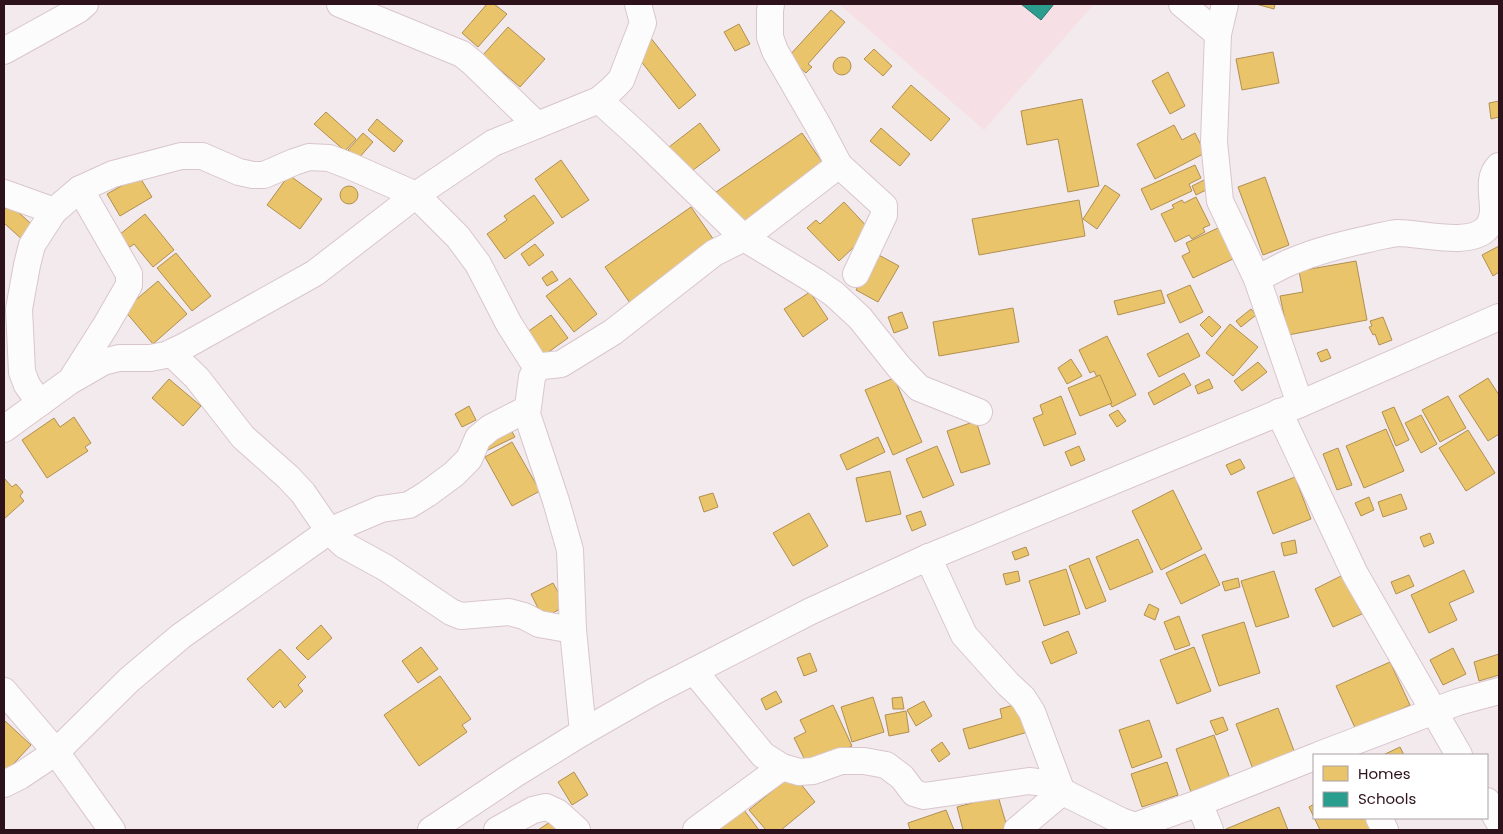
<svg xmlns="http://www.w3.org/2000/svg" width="1503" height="834" viewBox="0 0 1503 834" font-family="Poppins,sans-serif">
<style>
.built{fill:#f6e0e5}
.homes{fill:#e9c46a;stroke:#b18f52}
.schools{fill:#2a9d8f;stroke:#2b736c}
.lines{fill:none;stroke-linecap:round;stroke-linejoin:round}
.street-casing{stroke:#d9c6cc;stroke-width:28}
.street{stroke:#fdfcfc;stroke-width:26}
</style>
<rect width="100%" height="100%" fill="#f2eaec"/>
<!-- built -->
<polygon class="built" points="839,4 1094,4 984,130"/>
<!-- homes -->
<g class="homes">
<polygon points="487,4 494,4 507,14 478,47 462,33"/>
<polygon points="1256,4 1275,4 1274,9"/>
<polygon points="831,10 845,22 808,64 812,67 806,73 788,57"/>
<polygon points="739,24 750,44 735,51 724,32"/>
<polygon points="508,27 545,59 520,87 483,55"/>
<polygon points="650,37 696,95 679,109 632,50"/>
<polygon points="874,49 892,66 883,76 864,59"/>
<polygon points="1273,52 1279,83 1242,90 1236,59"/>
<circle cx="842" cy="66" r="9"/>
<polygon points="1168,72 1185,106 1170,114 1152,81"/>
<polygon points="911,85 950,119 931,141 892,107"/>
<polygon points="1082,99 1099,186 1068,192 1058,139 1027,145 1021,111"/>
<polygon points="1499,101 1499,117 1491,119 1489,103"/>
<polygon points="326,112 356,139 345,151 314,124"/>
<polygon points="377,119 403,141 394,152 368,130"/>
<polygon points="700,123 720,150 689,173 669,147"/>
<polygon points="1174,125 1182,140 1195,133 1205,153 1155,179 1137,144"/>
<polygon points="881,128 910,154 900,166 870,141"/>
<polygon points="363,133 373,142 358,159 348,150"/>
<polygon points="802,133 827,169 740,228 716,192"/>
<polygon points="561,160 589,200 562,218 535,179"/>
<polygon points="1195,165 1201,178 1189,184 1192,191 1151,210 1141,189"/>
<polygon points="289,175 322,199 300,229 267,205"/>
<polygon points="139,176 152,197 120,216 107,194"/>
<polygon points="1265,177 1289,245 1263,255 1238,187"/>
<polygon points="1204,180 1208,189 1196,195 1192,186"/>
<polygon points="1105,185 1120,195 1097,229 1083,219"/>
<circle cx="349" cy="195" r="9"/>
<polygon points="534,195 554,223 505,259 487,234 507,220 504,216"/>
<polygon points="1196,197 1210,225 1203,228 1205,232 1192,239 1189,235 1175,242 1161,214 1174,208 1172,205 1182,200 1184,203"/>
<polygon points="1079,200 1085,236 979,255 972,219"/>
<polygon points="844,202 871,231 839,261 807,228 816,220 820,224"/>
<polygon points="9,204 37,229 25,242 4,223 4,210"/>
<polygon points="691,207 716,243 630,303 605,267"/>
<polygon points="145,214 174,250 153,267 134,244 130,247 119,235"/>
<polygon points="1220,227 1235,258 1193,278 1182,256 1190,252 1186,243"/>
<polygon points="535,244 544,255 529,266 521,254"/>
<polygon points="1499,246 1499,272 1493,276 1482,255"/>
<polygon points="176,253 211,296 192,311 157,268"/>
<polygon points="877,254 899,266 878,302 856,290"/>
<polygon points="1356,261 1367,320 1288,335 1280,296 1303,292 1299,271"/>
<polygon points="552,271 558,280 547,286 542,278"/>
<polygon points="570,278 597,314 574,332 546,296"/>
<polygon points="158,281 187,314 153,344 124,310"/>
<polygon points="1190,285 1203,312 1180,323 1167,295"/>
<polygon points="1161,290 1165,303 1118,315 1114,301"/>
<polygon points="810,292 828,319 803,337 784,309"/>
<polygon points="1013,308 1019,342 939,356 933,322"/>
<polygon points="1251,309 1256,315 1241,327 1236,321"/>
<polygon points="902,312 908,328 894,333 888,317"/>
<polygon points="551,315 568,338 543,356 526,333"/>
<polygon points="1209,316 1221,327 1212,337 1200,325"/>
<polygon points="1383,317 1392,340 1379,345 1375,334 1373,335 1369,327 1372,326 1370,321"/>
<polygon points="1230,324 1258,347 1233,376 1206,353"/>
<polygon points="1188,333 1200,356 1159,377 1147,354"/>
<polygon points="1107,336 1136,395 1112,407 1094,371 1090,373 1079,350"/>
<polygon points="1327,349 1331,358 1321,362 1317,353"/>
<polygon points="1071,359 1082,376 1067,384 1058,368"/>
<polygon points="1258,362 1267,372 1242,391 1234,381"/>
<polygon points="1184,373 1191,385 1154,405 1148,393"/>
<polygon points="1100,375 1112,403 1080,416 1068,388"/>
<polygon points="894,378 922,442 893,455 865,390"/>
<polygon points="1488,378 1499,395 1499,434 1488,441 1459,396"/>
<polygon points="169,379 201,406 183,426 152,398"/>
<polygon points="1209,379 1213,388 1198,394 1195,386"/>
<polygon points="1061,396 1076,434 1044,446 1033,418 1043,414 1040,405"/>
<polygon points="1448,396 1466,428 1440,442 1422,410"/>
<polygon points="469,406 476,420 462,427 455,414"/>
<polygon points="1394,407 1409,440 1396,446 1382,412"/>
<polygon points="1118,410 1126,421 1117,427 1109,415"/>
<polygon points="1421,415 1437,444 1421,453 1405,423"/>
<polygon points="74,417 91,443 85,447 88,451 47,478 22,440 54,418 60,427"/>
<polygon points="976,421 990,464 961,473 947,431"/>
<polygon points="1386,429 1404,471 1364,488 1346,446"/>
<polygon points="511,430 515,437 484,452 480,444"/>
<polygon points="1468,430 1495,473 1466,491 1439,448"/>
<polygon points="878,437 885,452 847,470 840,455"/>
<polygon points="512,442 540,491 512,506 485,457"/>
<polygon points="937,446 954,485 923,498 906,459"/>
<polygon points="1079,446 1085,460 1071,466 1065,452"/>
<polygon points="1338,448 1352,485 1337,490 1323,454"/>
<polygon points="1240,459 1245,468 1231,475 1226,465"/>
<polygon points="890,471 901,514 866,522 856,478"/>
<polygon points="1295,477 1311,519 1273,534 1257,492"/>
<polygon points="4,478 12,487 16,484 23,492 20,496 24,501 4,519"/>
<polygon points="1173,490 1202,549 1161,570 1132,511"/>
<polygon points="713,493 718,507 704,512 699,497"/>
<polygon points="1401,494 1407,509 1383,517 1378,502"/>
<polygon points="1369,497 1374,510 1361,516 1355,503"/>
<polygon points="921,511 926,525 912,531 906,516"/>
<polygon points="809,513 828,546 793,566 773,533"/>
<polygon points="1430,533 1434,543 1424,547 1420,537"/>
<polygon points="1138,539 1153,572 1110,590 1096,557"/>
<polygon points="1295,540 1297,553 1284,556 1281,543"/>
<polygon points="1026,547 1029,555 1015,560 1012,552"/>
<polygon points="1205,554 1220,585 1181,604 1166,573"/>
<polygon points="1089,558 1106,601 1086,609 1069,566"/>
<polygon points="1066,569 1080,614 1044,626 1029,581"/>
<polygon points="1464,570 1474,592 1449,603 1457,620 1429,633 1411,595"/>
<polygon points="1018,571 1020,581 1006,585 1003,574"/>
<polygon points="1274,571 1289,617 1256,627 1241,581"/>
<polygon points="1343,575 1362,614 1333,627 1315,589"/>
<polygon points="1409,575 1414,586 1396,594 1391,582"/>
<polygon points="1238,578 1240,587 1225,591 1222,582"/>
<polygon points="553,583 566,606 543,618 531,594"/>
<polygon points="1149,604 1159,609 1155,620 1144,615"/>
<polygon points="1179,616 1190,645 1175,650 1164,622"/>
<polygon points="1244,622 1260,673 1219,686 1202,635"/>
<polygon points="321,625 332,638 308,660 296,648"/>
<polygon points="1068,631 1077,653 1051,664 1042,642"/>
<polygon points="421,647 438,669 418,683 402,661"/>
<polygon points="1194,647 1211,691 1177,704 1160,660"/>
<polygon points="1453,648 1466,674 1443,685 1430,660"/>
<polygon points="280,649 306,677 298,685 303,691 285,708 280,701 273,708 247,679"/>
<polygon points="810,653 817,671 804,676 797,658"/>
<polygon points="1499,654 1499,675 1479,681 1474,662"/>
<polygon points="1390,662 1410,705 1356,730 1336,686"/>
<polygon points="440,676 471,719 462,725 467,732 419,766 384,715"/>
<polygon points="776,691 782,702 766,710 761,699"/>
<polygon points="873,697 884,732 852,742 841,707"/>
<polygon points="902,697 904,709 893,709 892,698"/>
<polygon points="924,701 932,716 916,726 907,710"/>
<polygon points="1020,703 1028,732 969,749 963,729 1002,718 1000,709"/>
<polygon points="833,705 852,746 808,766 794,738 806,732 800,720"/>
<polygon points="1278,708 1296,756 1254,772 1236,724"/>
<polygon points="906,711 909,732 889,736 885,715"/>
<polygon points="1223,717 1228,730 1216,735 1210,721"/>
<polygon points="4,720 31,745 4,774"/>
<polygon points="1149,720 1162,757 1132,768 1119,730"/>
<polygon points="1214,735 1231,781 1192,795 1176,749"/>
<polygon points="942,742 950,754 939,762 931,750"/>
<polygon points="1400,747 1404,755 1383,755"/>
<polygon points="1167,762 1178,795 1142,807 1131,774"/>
<polygon points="574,772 588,795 572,805 558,782"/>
<polygon points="793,774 815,802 781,830 766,830 749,810"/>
<polygon points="998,796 1008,830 963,830 957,807"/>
<polygon points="1314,804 1314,818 1365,818 1369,826 1380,830 1320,830 1309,807"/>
<polygon points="1279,807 1288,830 1226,830 1226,829"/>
<polygon points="744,810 759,830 717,830"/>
<polygon points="946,810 954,830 910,830 908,823"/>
<polygon points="553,820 560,830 538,830"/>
</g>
<!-- schools -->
<polygon class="schools" points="1021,4 1054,4 1041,20"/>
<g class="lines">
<!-- street casing -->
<g class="street-casing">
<g id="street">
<polyline points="340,4 462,54 473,63 537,125"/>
<polyline points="1182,4 1218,34"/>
<polyline points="1225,4 1218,34 1214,142 1220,201 1257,279 1300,404"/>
<polyline points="4,51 78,10 85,4"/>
<polyline points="599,100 642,139 744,238 815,281 834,294 860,318 899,367 919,388 979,412"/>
<polyline points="839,165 884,206 884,215 856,274"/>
<polyline points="4,193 54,211"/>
<path d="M1257,279c13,-7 27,-15 41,-20 22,-9 47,-15 70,-20 9,-2 20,-5 30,-6 23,0 72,14 89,-5 15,-18 -5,-45 12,-62"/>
<polyline points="171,353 197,378 243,437 288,477 303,493 329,531 344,545 386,568 451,612 461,616 509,612 524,616 539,624 573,630"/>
<polyline points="73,377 106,325 129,285 129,274 80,189"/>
<polyline points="40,403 27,385 22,372 19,309 27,265 32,245 54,211 80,189 113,174 181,156 202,156 239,172 253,175 264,175 294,162 309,157 329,158 350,166 416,195 458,237 478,264 509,324 537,368"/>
<polyline points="1279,412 1355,574 1459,755"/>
<polyline points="4,429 70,381 103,362 119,358 150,358 166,355 183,347 315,273 416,195 493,143 599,100 611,90 621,80 643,23 638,4"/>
<polyline points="928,557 964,635 1008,684 1023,698 1032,712 1062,792 1017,830"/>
<polyline points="694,671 763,755 782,767 799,772 813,771 841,761 864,761 886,765 902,777 914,793 924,796 1029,781 1045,783 1121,821 1135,826 1199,803 1314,757"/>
<polyline points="4,691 56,752 112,830"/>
<polyline points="583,732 573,630 570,550 556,501 527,414 532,377 537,368 543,366 561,364 613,332 714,253 744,238 839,165 819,127 775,51 770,37 770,11 771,4"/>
<polyline points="1319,755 1458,702 1499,691"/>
<polyline points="4,784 20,776 56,752 129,680 181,636 329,531 381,509 409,505 427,494 454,474 469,459 478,438 490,428 527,409"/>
<polyline points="1487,801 1499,822"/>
<polyline points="1199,803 1210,830"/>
<polyline points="1379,818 1385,830"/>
<polyline points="431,830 515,774 583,732 653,692 811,611 922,560 1300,404 1499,317"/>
<polyline points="497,830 533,810 546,807 557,812 577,830"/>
<polyline points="696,830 782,767"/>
</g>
</g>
<!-- street -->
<use href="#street" class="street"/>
</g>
<!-- border -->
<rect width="1503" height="834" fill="none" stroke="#2d121b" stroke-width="10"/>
<!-- legend -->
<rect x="1313" y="754" width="175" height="65" fill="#ffffff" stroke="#aba0a4"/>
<rect x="1323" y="766" width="25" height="15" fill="#e9c46a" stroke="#aba0a4"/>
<text x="1358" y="779" font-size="15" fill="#2d121b">Homes</text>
<rect x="1323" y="792" width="25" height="15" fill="#2a9d8f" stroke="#aba0a4"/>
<text x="1358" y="804" font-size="15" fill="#2d121b">Schools</text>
</svg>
